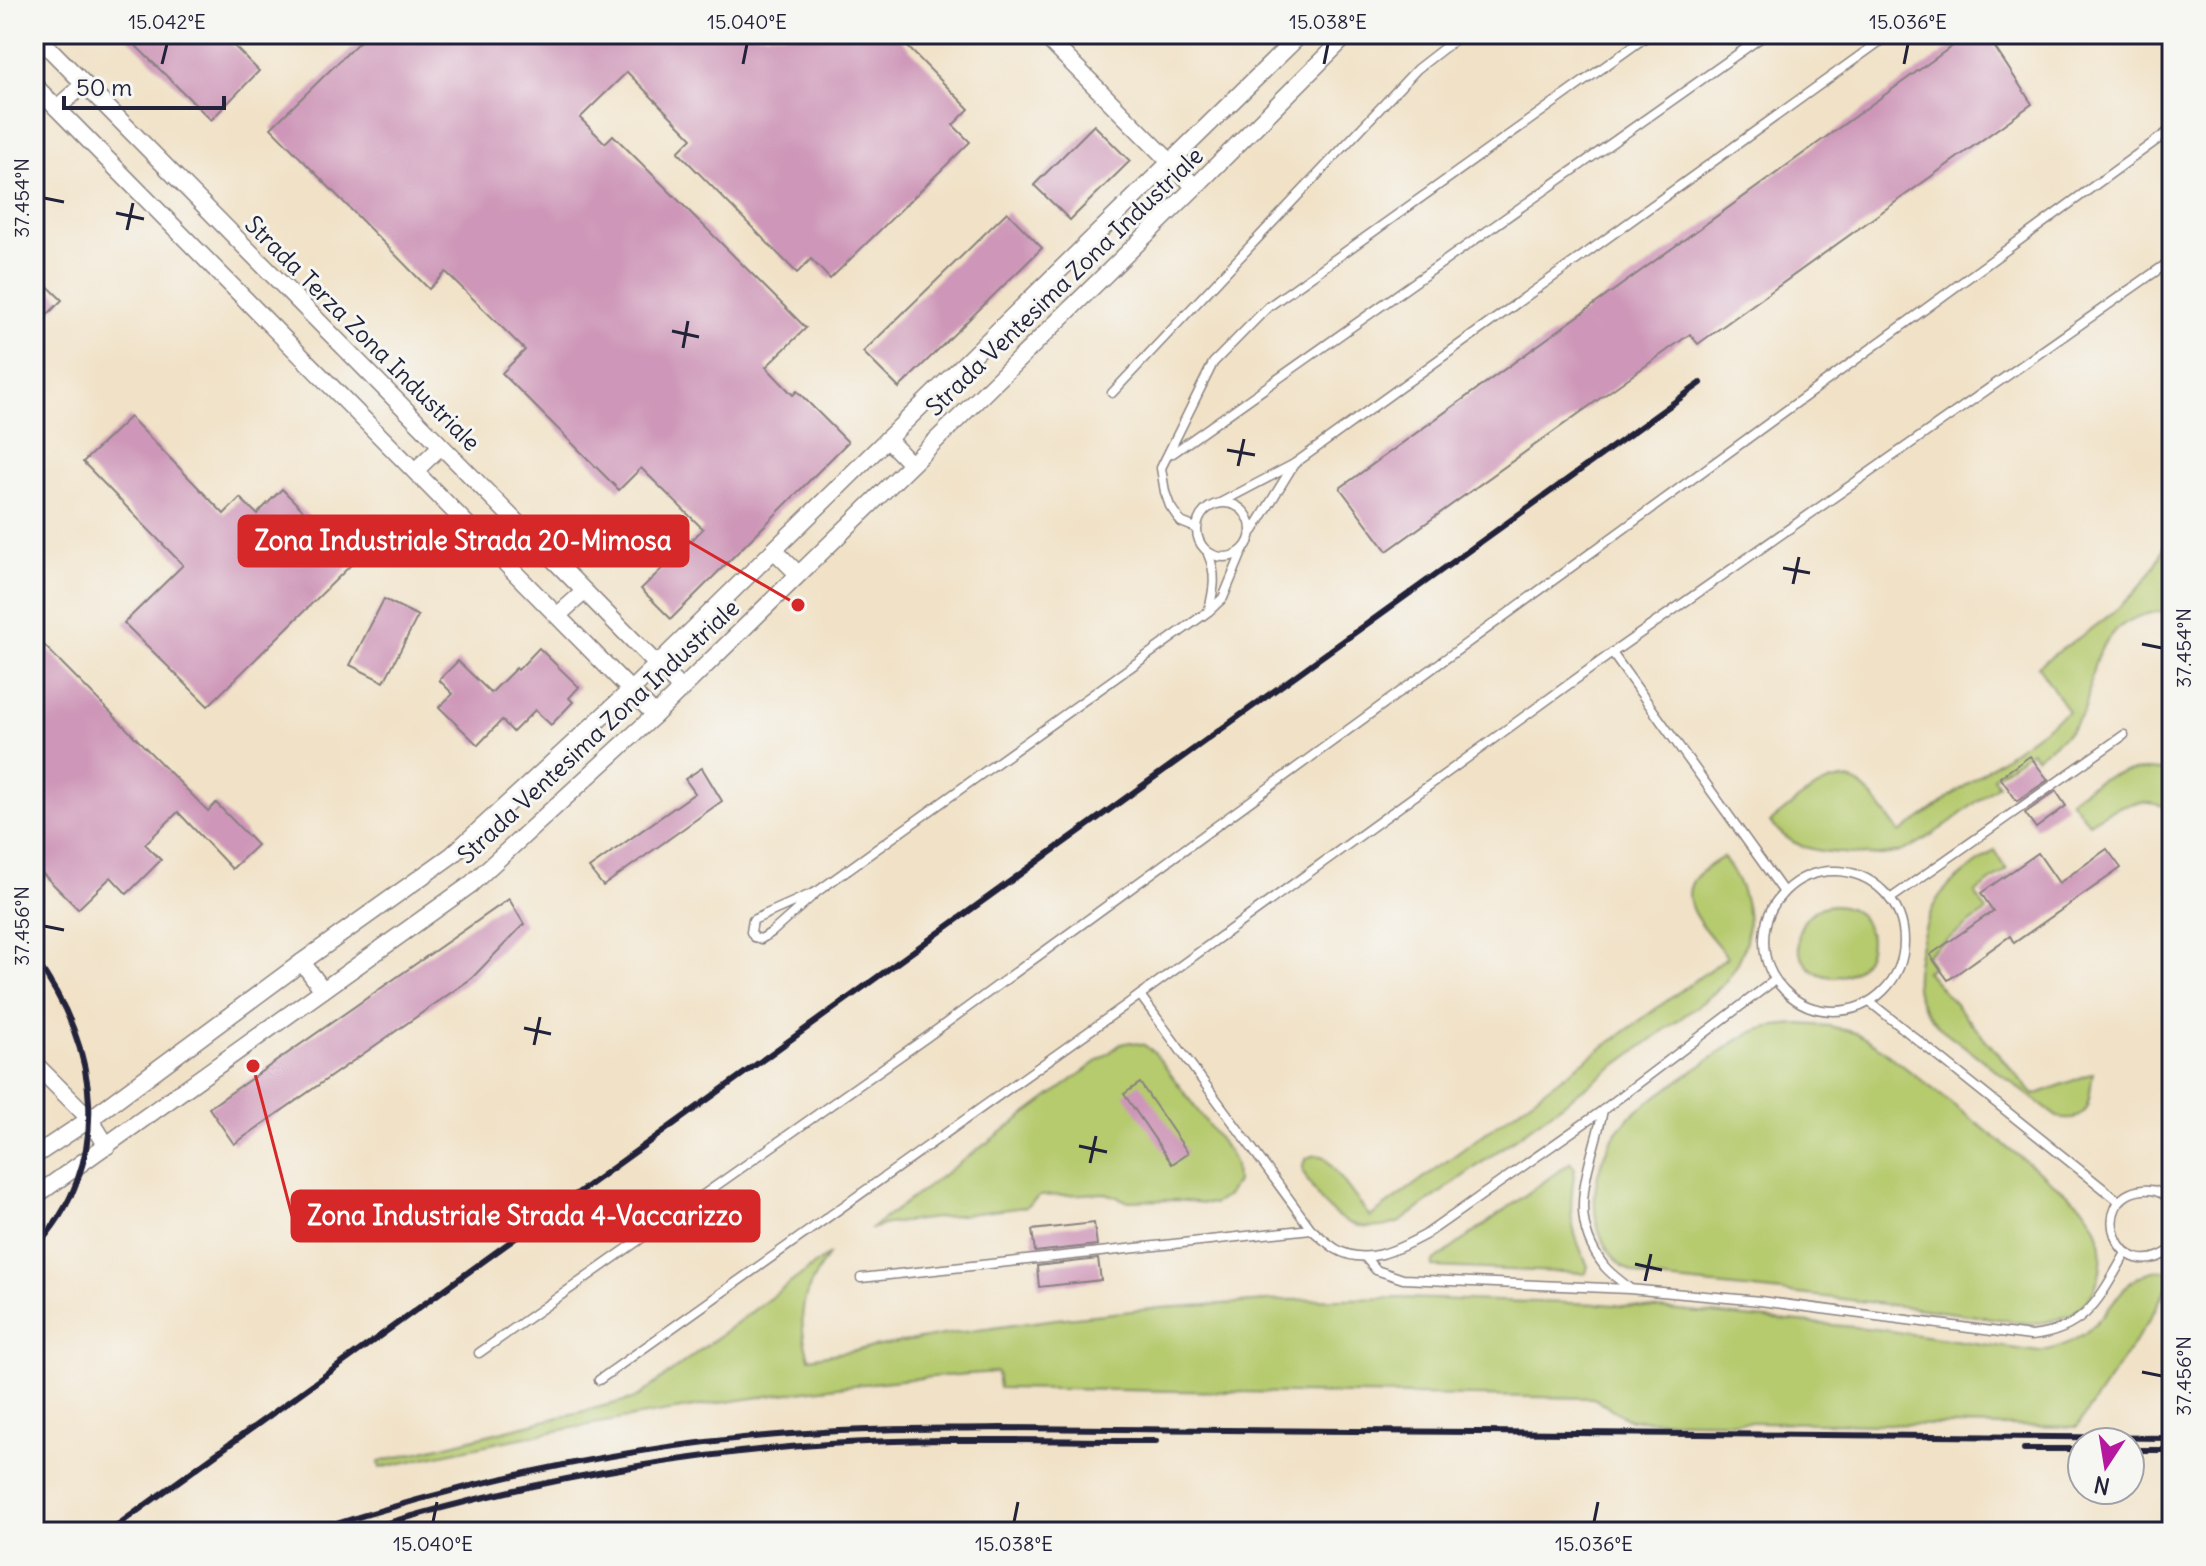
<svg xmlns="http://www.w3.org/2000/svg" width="2206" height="1566" viewBox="0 0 2206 1566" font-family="Delius,sans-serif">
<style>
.green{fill:#b6ca6e;stroke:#6c7654;stroke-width:2}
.building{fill:#ce96b8}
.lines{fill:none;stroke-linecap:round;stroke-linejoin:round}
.lane-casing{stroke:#8a8281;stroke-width:11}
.street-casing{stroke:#8a8281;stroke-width:19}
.lane{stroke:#fff;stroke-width:8}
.street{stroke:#fff;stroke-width:16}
.rail{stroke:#22223b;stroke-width:6}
.ticks{fill:none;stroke:#22223b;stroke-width:3}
.labels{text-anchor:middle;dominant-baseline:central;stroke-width:6;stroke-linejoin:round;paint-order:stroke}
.street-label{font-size:24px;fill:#22223b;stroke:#f6f6f2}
.leader{fill:none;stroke:#d62828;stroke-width:3}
.callout-dot{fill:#d62828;stroke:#f6f6f2;stroke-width:3}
.callout{fill:#d62828;stroke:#d62828;stroke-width:3}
.callout-label{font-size:26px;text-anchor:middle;font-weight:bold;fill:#fff}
.neatline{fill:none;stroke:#22223b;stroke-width:3}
.ticks-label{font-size:20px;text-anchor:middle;fill:#22223b}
</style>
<rect width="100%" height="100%" fill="#f6f6f2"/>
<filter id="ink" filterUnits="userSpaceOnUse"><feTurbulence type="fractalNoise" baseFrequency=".0125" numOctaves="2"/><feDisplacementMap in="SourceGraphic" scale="16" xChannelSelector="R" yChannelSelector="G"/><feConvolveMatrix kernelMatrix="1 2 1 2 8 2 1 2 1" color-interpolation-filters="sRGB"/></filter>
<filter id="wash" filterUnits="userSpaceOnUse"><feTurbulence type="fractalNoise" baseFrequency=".006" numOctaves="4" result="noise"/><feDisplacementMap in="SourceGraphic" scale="32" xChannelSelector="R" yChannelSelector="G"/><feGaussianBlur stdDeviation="1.8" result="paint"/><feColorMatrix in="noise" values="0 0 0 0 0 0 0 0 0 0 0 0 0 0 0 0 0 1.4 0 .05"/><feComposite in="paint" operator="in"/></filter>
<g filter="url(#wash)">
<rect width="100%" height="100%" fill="#f1e2c7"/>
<!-- green -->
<g class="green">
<path d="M2172,518v92c-43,3 -70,21 -80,64 -3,12 -3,24 -8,36 -9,21 -30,34 -48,47l-5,-6 -38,26 5,8c-25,19 -74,61 -102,68 -19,4 -37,2 -56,0 -30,-2 -50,-7 -70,-31 25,-18 64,-60 94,-34 13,11 25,32 36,45l168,-122 -30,-45c55,-40 124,-74 134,-148z"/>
<path d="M2146,770l26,2v37c-33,-14 -55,-4 -83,14l-19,-23c26,-21 43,-29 76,-30z"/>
<path d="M1995,850l12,20 -32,23 12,18 -61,44 7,12 -7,4 108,124 59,-22c-5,24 0,52 -36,44l-118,-90c-8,-10 -17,-18 -21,-31 -8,-22 8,-83 23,-102 14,-17 37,-30 54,-44z"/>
<path d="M1723,857c27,35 35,78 8,117 -8,13 -21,22 -32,31l-299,217c-36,14 -65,1 -86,-31 -4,-6 -10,-15 -11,-22 -1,-14 12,-15 22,-12l45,60 357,-260c-13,-20 -50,-49 -34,-76 6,-10 21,-18 30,-24z"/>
<circle cx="1834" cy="941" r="36"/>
<path d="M1800,1024l30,2 26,7 23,14 195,152c6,5 13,12 17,19 19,31 12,77 -20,96 -12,6 -24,8 -37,10 -90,-13 -180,-24 -271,-34 -26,-3 -52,-5 -78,-8 -17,-2 -37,-2 -53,-10 -55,-29 -43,-117 -3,-154 22,-20 48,-36 73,-53 15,-10 30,-22 45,-30 16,-9 35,-10 53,-11z"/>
<polygon points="1131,1042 1144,1045 1154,1052 1230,1154 1235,1164 1236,1182 1227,1196 1214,1204 1175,1200 1127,1201 1106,1193 1040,1196 1025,1207 887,1224 870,1229 1121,1044"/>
<path d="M1571,1162l4,7c-7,42 -6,58 13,97l-2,7 -154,-6 1,-5z"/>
<path d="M829,1254c-26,37 -34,59 -20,104l134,-23 113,-16 104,-11 123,-8 115,-2 205,6 273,25 163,23c17,-3 32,-9 46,-19 24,-18 37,-55 68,-62 6,-1 13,-1 19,-1v7l-22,42 -73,108 -447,-7 -37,-22 -594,-10 -2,-16c-208,14 -414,50 -617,96l-1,-6 257,-64z"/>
</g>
<g id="blocks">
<!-- building -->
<g class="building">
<polygon points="124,34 222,34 259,71 211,120"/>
<polygon points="367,34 895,34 969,109 953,125 970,142 830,279 811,259 797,273 678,152 692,138 627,72 580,118 605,143 613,135 806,328 766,367 793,395 797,391 848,442 671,619 641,589 703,529 641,468 619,490 502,373 525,350 446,272 429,289 271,128"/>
<polygon points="1969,34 1986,34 2032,104 1698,344 1690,334 1387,551 1340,488"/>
<polygon points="1094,125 1130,161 1070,220 1034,185"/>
<polygon points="1007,212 1042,248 899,388 863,352"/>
<polygon points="34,273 62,300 34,328"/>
<polygon points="130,417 224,514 240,498 257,514 282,489 354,562 208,706 124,623 183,565 83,462"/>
<polygon points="384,599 418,616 384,682 350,665"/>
<polygon points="34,635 208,811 216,803 257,845 232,869 178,812 145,844 161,860 127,894 111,877 78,909 34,865"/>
<polygon points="539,648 579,687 569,698 573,702 551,725 535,710 513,732 502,720 478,745 439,707 453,694 439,680 458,661 491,693 516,668 518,670"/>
<polygon points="2030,756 2048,780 2017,801 2000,777"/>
<polygon points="702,768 722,801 603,886 589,868 695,793 685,779"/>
<polygon points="2056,791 2066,806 2036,828 2025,813"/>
<polygon points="2107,849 2121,868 2014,943 2010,936 1948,980 1930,955 1993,911 1981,893 2038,853 2059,883"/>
<polygon points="509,899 524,924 472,978 234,1144 209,1108"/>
<polygon points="1140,1083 1188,1153 1172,1164 1124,1094"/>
<polygon points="1094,1223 1097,1245 1035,1252 1032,1230"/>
<polygon points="1098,1259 1101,1280 1039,1287 1037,1266"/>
</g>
</g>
</g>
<g filter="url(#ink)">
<use href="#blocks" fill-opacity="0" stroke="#8a8281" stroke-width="2"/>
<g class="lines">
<!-- lane casing -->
<g class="lane-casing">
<g id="lane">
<polyline points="2054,34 2056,34"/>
<polyline points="1112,393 1417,69 1462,34"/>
<polyline points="1173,453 1766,34"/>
<circle cx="1224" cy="530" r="27"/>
<polyline points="1220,503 1294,464 1890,34"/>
<polyline points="1196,528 1181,522 1170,506 1165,492 1161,468 1213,363 1268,307 1650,34"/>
<polyline points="1253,531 1294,464"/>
<path d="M1208,554c9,20 6,35 1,56"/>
<polyline points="1612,653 1783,891"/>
<circle cx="1834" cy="941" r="70"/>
<polyline points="818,891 753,920 751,932 754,937 761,939 772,932 818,891 1209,611 1223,598 1243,550"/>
<polyline points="1890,899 2124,735"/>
<path d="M1140,995l171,234c8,7 16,14 25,20 30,18 63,0 89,-14l178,-125 172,-130"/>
<polyline points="1870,1002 2120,1202"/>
<path d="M1603,1110c-11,55 -40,105 2,157 7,8 16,14 24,21"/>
<path d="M2172,1201c-8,-8 -17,-12 -29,-11 -57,6 -26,100 29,59"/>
<path d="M1365,1257l11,13 27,9 226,10 131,12 271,35c56,-6 69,-39 95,-83"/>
<polyline points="861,1278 1311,1229"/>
<polyline points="479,1353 927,1037 2172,129"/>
<polyline points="599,1380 1140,995 1612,653 2172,260"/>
</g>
</g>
<!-- street casing -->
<g class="street-casing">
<g id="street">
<polyline points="35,34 681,689"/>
<polyline points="1043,34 1195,187"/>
<polyline points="34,85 655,715"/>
<polyline points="57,108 84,84"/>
<polyline points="887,439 911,464"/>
<polyline points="416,470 441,446"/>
<polyline points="774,550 798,574"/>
<polyline points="558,615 584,592"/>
<polyline points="302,962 323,990"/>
<polyline points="34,1063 90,1119 107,1146"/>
<polyline points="34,1156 90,1119 302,962 452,855 631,690 1301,34"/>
<polyline points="34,1197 470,885 655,715 1195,187 1348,34"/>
</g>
</g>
<!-- lane -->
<use href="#lane" class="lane"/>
<!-- street -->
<use href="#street" class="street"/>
<!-- rail -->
<g class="rail">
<path d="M34,958c66,88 81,206 0,291"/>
<polyline points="2024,1449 2082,1449"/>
<polyline points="2130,1450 2172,1450"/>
<polyline points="108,1532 1701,383"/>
<path d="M311,1532c165,-54 338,-91 512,-100 59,-4 118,-3 177,-4l1172,10"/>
<path d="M358,1532c152,-47 311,-77 470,-88 109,-7 219,-3 328,-3"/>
</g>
</g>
</g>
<!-- ticks -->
<path class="ticks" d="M162,64l5,-20M743,64l4,-20M1324,64l4,-20M1904,64l4,-20M44,198l20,4M116,213l28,6M127,230l6,-27M672,331l27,6M683,348l5,-27M1227,450l28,5M1238,466l6,-27M1783,568l27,5M1793,584l6,-27M2142,644l20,4M44,926l20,4M524,1028l27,6M534,1045l6,-28M1079,1146l28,6M1090,1163l6,-27M1635,1264l27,6M1645,1281l6,-27M2142,1372l20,4M433,1522l4,-20M1014,1522l4,-20M1594,1522l4,-20"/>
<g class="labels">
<!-- street labels -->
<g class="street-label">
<text transform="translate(1064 281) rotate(-44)">Strada Ventesima Zona Industriale</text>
<text transform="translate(363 333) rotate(45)">Strada Terza Zona Industriale</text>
<text transform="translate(598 731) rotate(-43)">Strada Ventesima Zona Industriale</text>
</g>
</g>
<!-- callouts -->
<path class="leader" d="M798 605L688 541M253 1066L292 1216"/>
<g class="callout-dot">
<circle cx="798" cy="605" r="8"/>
<circle cx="253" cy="1066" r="8"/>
</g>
<g class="callout">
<rect x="239" y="516" width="449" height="50" rx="8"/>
<rect x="292" y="1191" width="467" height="50" rx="8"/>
</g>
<g class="callout-label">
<text x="463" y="550">Zona Industriale Strada 20-Mimosa</text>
<text x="525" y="1225">Zona Industriale Strada 4-Vaccarizzo</text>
</g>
<!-- margin -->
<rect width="2206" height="1566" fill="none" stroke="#f6f6f2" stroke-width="88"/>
<!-- north arrow -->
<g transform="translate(2106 1466) rotate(192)"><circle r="38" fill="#f6f6f2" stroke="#a1a1a9" stroke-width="2"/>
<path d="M0-6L14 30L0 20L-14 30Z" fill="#b5179e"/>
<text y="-12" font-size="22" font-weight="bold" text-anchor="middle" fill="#22223b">N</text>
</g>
<!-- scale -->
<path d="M64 96v12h160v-12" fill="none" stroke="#22223b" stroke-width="4"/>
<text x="76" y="96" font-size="24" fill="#22223b" stroke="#f6f6f2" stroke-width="6" paint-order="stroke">50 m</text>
<rect x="44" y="44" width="2118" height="1478" class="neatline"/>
<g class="ticks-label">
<text x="167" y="29">15.042°E</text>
<text x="747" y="29">15.040°E</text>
<text x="1328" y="29">15.038°E</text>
<text x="1908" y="29">15.036°E</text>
<text transform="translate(22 198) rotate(-90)" y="7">37.454°N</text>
<text transform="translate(2184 648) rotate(-90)" y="7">37.454°N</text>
<text transform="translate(22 926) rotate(-90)" y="7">37.456°N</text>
<text transform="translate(2184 1376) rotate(-90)" y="7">37.456°N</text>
<text x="433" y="1551">15.040°E</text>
<text x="1014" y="1551">15.038°E</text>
<text x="1594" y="1551">15.036°E</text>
</g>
</svg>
